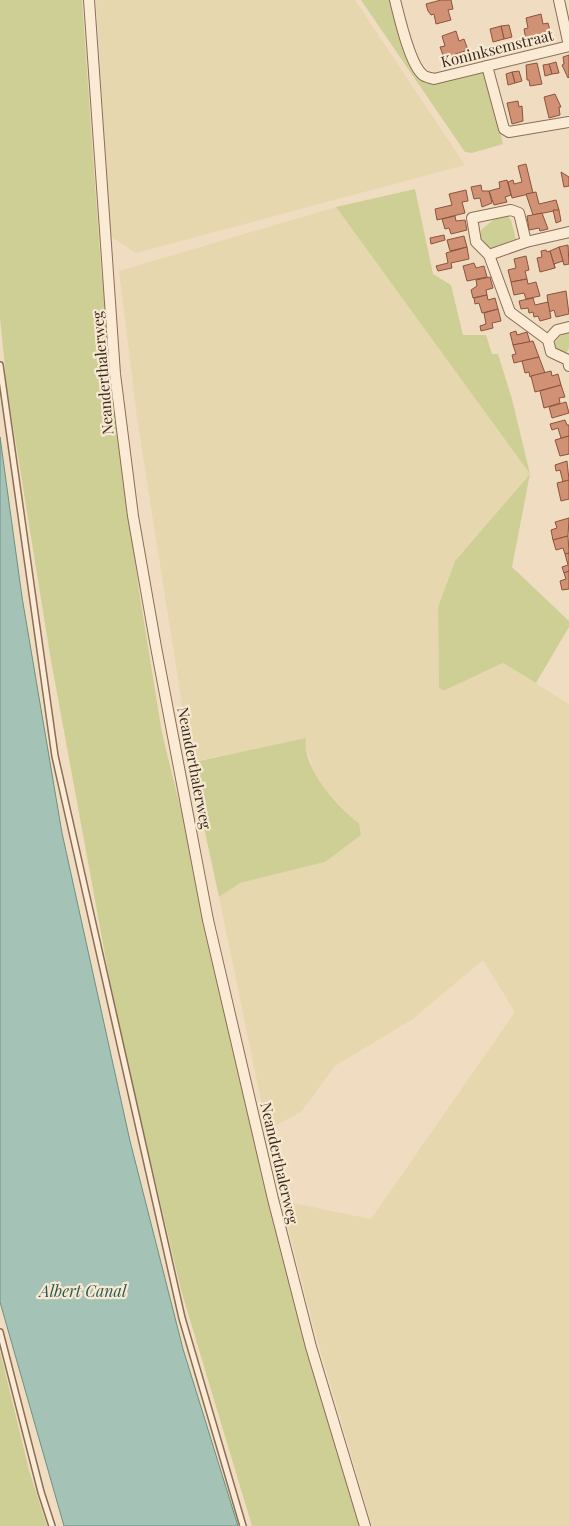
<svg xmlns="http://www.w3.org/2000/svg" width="569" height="1526" viewBox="0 0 569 1526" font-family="'Playfair Display',serif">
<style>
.farmland{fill:#e6d7ae}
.green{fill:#cecf94}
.water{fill:#a4c2b6;stroke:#6a9183}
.building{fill:#d19175;stroke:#8c533c}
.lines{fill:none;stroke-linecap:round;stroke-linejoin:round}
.lane-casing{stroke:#8b6d58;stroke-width:8}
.street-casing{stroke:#8b6d58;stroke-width:12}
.lane{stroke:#fbebd5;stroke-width:5}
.street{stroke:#fbebd5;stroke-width:10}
.labels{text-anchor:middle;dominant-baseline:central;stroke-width:4.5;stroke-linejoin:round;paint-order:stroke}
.street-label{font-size:15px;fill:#3a281d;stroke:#f7e8d1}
.water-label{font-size:16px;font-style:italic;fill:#2b5a52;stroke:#f7e8d1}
</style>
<rect width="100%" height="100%" fill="#f0ddc1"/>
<!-- farmland -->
<g class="farmland">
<polygon points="96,0 355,0 465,165 136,253 110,236"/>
<polygon points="336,207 530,474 455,561 438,607 439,687 443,690 503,663 569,704 569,1526 372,1526 314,1329 287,1223 283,1201 371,1219 515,1012 483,960 413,1019 335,1066 301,1112 267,1130 219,897 240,883 325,862 359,823 343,813 327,793 314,771 305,744 306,739 191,762 137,418 119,271"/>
</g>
<!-- green -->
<g class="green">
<polygon points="0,0 82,0 101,268 115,413 139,591 162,733 198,879 219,979 362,1526 252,1526 181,1290 128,1065 110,982 50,655 7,388 0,318"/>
<polygon points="361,0 392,0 420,76 485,71 503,144 472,153 465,152"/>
<polygon points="415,189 433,274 451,285 463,335 486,335 492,354 498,354 512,399 530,474 512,567 569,621 569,627 536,683 503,663 443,691 439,687 438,607 455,561 530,474 336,207"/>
<polygon points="506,214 511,220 517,243 491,249 481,240 481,230 499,215"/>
<polygon points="569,330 569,348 565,356 556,352 554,344 564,331"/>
<path d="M306,738c-5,28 32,71 53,85l2,12 -36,27 -85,21 -21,14 -29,-134z"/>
<polygon points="0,1351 29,1470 47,1526 0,1526"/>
</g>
<!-- water -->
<polygon class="water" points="0,437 22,597 62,833 130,1141 183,1349 238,1526 64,1526 0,1302"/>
<!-- building -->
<g class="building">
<polygon points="441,0 451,0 453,9 448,10 451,20 436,24 434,14 431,15 428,11 426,4"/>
<polygon points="541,14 543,24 548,23 551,34 526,40 524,29 528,28 526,18"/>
<polygon points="509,25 512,37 504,39 501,26"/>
<polygon points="501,26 504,39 493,42 490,29"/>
<polygon points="456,31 459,41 464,39 468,50 444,58 440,47 445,46 442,36"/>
<polygon points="569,55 569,77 568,78 562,65 564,64 563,57"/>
<polygon points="556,62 559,73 552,74 549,64"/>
<polygon points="537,63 542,84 530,86 529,80 527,80 526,65"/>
<polygon points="549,64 552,74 545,76 543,65"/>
<polygon points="519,71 522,81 515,83 512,72"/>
<polygon points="512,72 515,83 508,85 506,74"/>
<polygon points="555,94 561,107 559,107 560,115 549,118 544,97"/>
<polygon points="518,101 519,107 522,106 523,121 512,124 507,103"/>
<polygon points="526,164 533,193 512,198 508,182 513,180 514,184 522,182 518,166"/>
<polygon points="561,172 569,177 569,186 564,187"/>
<polygon points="507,180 511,195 505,197 507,202 494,205 489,191 500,188 499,182"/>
<polygon points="481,185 482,191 489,191 492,203 482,207 480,198 474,199 471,187"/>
<polygon points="466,190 468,201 462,202 465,213 437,220 435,209 452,205 449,194"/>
<polygon points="536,192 539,204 556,200 559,210 533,215 526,194"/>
<polygon points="553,210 559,210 561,221 556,223"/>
<polygon points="542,213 548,229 540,231 539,228 529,230 527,216"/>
<polygon points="455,216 456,221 465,220 467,230 451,234 449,228 445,229 442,219"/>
<polygon points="444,235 445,240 431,244 430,238"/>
<polygon points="464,236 467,247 450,251 447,240"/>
<polygon points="568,245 569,264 564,265 559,247"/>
<polygon points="467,247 469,259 451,263 452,268 438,271 436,266 448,263 446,253"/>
<polygon points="559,247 563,261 554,264 555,268 550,251"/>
<polygon points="546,250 547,252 550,251 555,268 540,272 537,258 542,257 541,251"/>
<polygon points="526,256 529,270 525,271 527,279 511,282 508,270 516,268 514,259"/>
<polygon points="474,263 476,268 484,266 487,277 467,281 463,266"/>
<polygon points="490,277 493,288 486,290 487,295 473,298 471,290 477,286 476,280"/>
<polygon points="527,279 528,284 536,282 540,296 526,299 524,293 514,295 511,282"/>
<polygon points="566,291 569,314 556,317 554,310 549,312 547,295"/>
<polygon points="487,295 488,300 495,298 498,309 482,313 479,303 475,304 474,298"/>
<polygon points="533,298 535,305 548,302 551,318 540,321 538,316 534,317 533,312 529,313 528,308 521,309 519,301"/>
<polygon points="498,309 501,321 492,323 493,328 481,331 480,326 486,324 484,313"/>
<polygon points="516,331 517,335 527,332 530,342 513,345 510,333"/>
<polygon points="533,341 539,357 514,363 512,355 516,354 513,345"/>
<polygon points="539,357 545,373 530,377 529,372 525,373 522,361"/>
<polygon points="551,371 552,376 558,374 561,385 535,392 531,376"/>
<polygon points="561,385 565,397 559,398 560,403 544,408 540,391"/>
<polygon points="566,402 569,413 552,418 549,407"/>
<polygon points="565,420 567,425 569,425 569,436 561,438 558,428 552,430 550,424"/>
<polygon points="569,436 569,454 560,456 555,440"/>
<polygon points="567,461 569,480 563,482 560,470 556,471 555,465"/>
<polygon points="569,480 569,499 561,501 557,483"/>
<polygon points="569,518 568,536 553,540 551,530 557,528 555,522"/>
<polygon points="568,536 569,553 565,554 563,548 556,550 553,540"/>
<polygon points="569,553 569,571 564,573 562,567 568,565 565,554"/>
<polygon points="569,571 569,589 562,590 560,581 566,579 564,573"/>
</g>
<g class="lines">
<!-- lane casing -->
<g class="lane-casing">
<g id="lane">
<polyline points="0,365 55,756 182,1318 243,1526"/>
<polyline points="0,1332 41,1492 52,1526"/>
</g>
</g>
<!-- street casing -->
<g class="street-casing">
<g id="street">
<polyline points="89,0 115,374 133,516 156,647 208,920 273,1199 311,1347 365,1526"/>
<path d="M395,0c4,16 15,65 28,75 2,2 8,3 11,4l135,-33"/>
<polyline points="559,0 569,46"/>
<polyline points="487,66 504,129 509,132 569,122"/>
<polyline points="526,242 519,213 511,210 472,218 476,242 489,255 510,312 548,340"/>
<polyline points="489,255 526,242 569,232"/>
<polyline points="569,327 557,330 548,340 551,352 568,360 569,366"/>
</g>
</g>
<!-- lane -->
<use href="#lane" class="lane"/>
<!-- street -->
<use href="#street" class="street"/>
</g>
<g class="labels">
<!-- street labels -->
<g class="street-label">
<text transform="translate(497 48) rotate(-14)">Koninksemstraat</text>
<text transform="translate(102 373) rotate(-95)">Neanderthalerweg</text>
<text transform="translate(195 768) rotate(79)">Neanderthalerweg</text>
<text transform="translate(280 1163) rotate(77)">Neanderthalerweg</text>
</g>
<!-- water labels -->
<g class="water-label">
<text x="83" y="1290">Albert Canal</text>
</g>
</g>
</svg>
